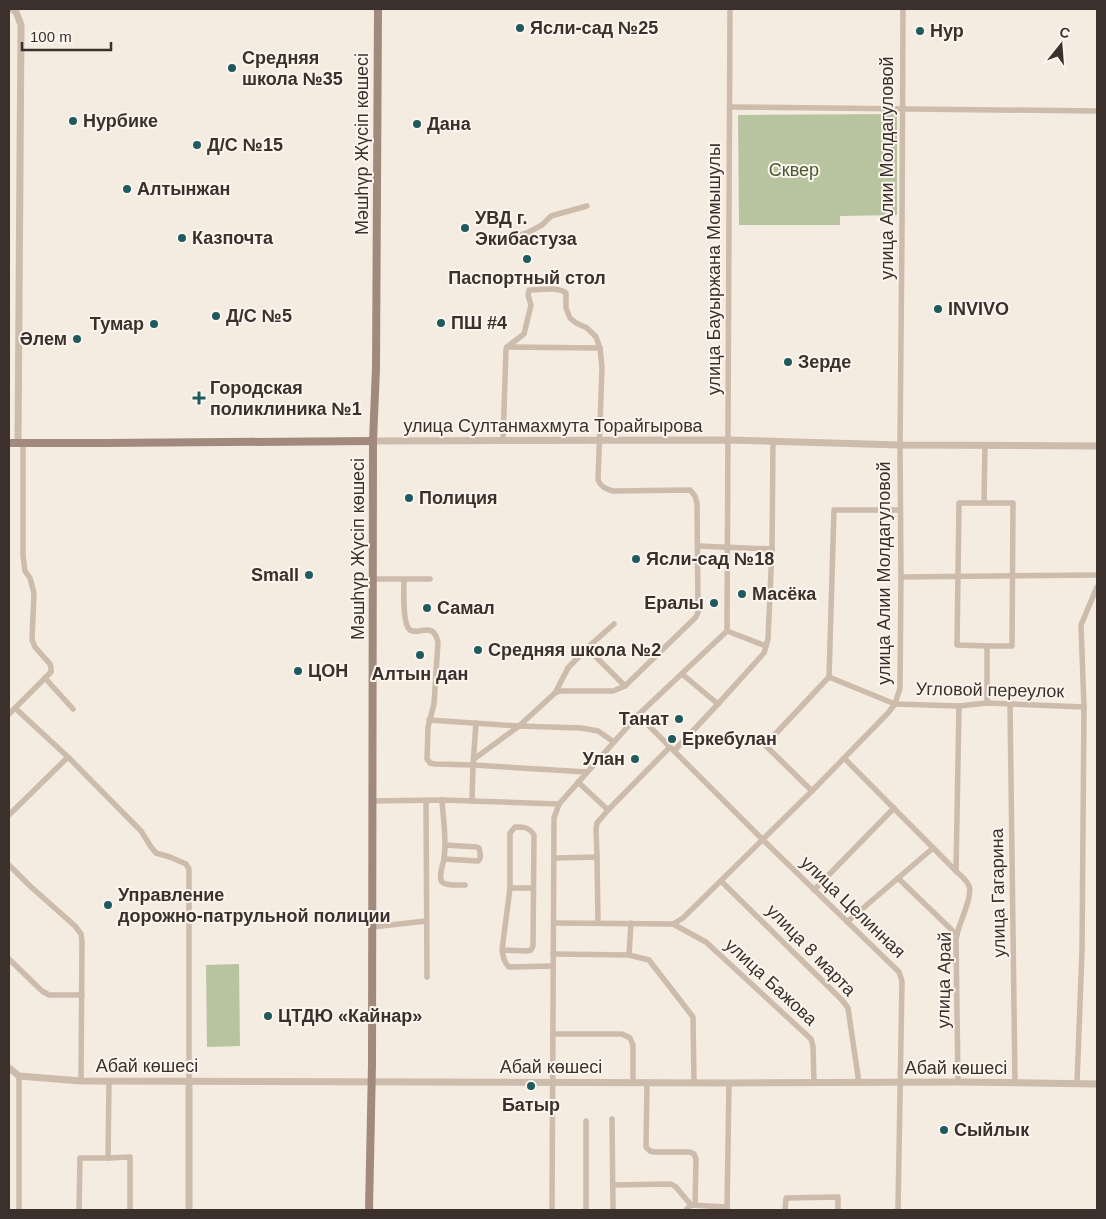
<svg xmlns="http://www.w3.org/2000/svg" width="1106" height="1219" viewBox="0 0 1106 1219" font-family="Arial,sans-serif">
<style>
.green{fill:#b8c4a0}
.lines{fill:none;stroke-linecap:round;stroke-linejoin:round}
.minor{stroke:#cdbbac;stroke-width:5.5}
.tertiary{stroke:#cdbbac;stroke-width:7}
.secondary{stroke:#a18a7d;stroke-width:8}
.poi-dot{fill:#1f5a5e;stroke:#fbf5ee;stroke-width:2}
.labels{text-anchor:middle;dominant-baseline:central;stroke-width:4;stroke-linejoin:round;paint-order:stroke}
.poi-label{font-size:18px;font-weight:bold;fill:#3b302b;stroke:#fbf5ee;text-anchor:start}
.street-label{font-size:18px;fill:#3b302b;stroke:#fbf5ee}
.park-label{font-size:18px;fill:#4a5a2e;stroke:#fbf5ee}
</style>
<rect width="100%" height="100%" fill="#f4ebe1"/>
<!-- green -->
<g class="green">
<polygon points="897,114 897,215 840,216 840,225 739,225 738,115"/>
<polygon points="239,964 240,1046 207,1047 206,965"/>
</g>
<g class="lines">
<!-- minor -->
<g class="minor">
<polyline points="730,107 1097,111"/>
<polyline points="508,239 529,232 542,225 551,216 587,206"/>
<polyline points="507,347 600,348"/>
<polyline points="985,445 984,503 1013,503 1012,646 987,646 987,703"/>
<polyline points="984,503 959,503 957,645 987,646"/>
<polyline points="698,546 772,549"/>
<polyline points="901,577 1097,575"/>
<polyline points="373,579 430,579"/>
<path d="M404,580c0,10 -2,44 6,50 8,6 23,-10 28,12l-4,62 -6,23 -1,32 3,4 5,1 38,1 -1,36"/>
<polyline points="727,631 766,646"/>
<polyline points="587,648 625,686"/>
<polyline points="682,674 718,704"/>
<polyline points="829,677 834,510 900,510"/>
<polyline points="45,678 73,709"/>
<polyline points="555,693 568,668 587,648 614,624"/>
<polyline points="1010,703 1015,1083"/>
<polyline points="15,708 68,757 141,831 151,847 156,853 170,857 186,864 189,869 189,1082"/>
<polyline points="9,714 51,672 51,668 50,664 35,647 32,640 34,593 30,578 25,571 23,556 23,443"/>
<polyline points="638,715 763,840 899,972 902,981 898,1210"/>
<polyline points="429,720 519,726 581,728 598,731 614,742"/>
<polyline points="476,723 473,765 587,772"/>
<polyline points="674,751 718,704 764,653 768,639 772,549 773,441"/>
<polyline points="844,758 956,871"/>
<path d="M474,759l45,-33 36,-33 5,-2h53l12,-5 71,-69 2,-5 -1,-109 -2,-7 -5,-6 -77,1c-7,-2 -12,-4 -15,-11l4,-112 -2,-20 -4,-11 -9,-9 -11,-5 -6,-5 -4,-10v-15c-9,-7 -26,-3 -37,-3l-1,5 3,10 -7,29 -17,13 -1,2 -3,92"/>
<polyline points="578,782 608,810"/>
<polyline points="812,791 765,745 829,677 895,704 959,706 987,703 1084,707"/>
<polyline points="426,800 427,977"/>
<path d="M442,800c1,19 5,40 2,59 -1,6 -6,17 -2,23 4,4 17,3 23,3"/>
<polyline points="372,801 442,800 559,804"/>
<polyline points="9,815 68,757"/>
<polyline points="554,858 597,857"/>
<path d="M444,859l34,2c4,-3 2,-9 1,-13l-2,-1 -32,-2"/>
<polyline points="9,865 30,886 75,926 81,934 82,942 81,1081"/>
<polyline points="898,878 957,935"/>
<polyline points="721,881 842,1000 848,1008 859,1083"/>
<polyline points="510,888 533,888"/>
<polyline points="814,890 894,808"/>
<polyline points="847,922 933,848"/>
<polyline points="554,923 673,924 683,918 812,791 888,713 895,704 900,688 901,577 900,445 902,232 903,9"/>
<polyline points="598,923 597,857 596,829 597,823 608,810 670,747"/>
<polyline points="631,923 629,955 649,960 693,1017 694,1082"/>
<polyline points="673,924 706,942 811,1039 813,1046 814,1083"/>
<polyline points="372,927 426,921"/>
<path d="M502,950l25,1 4,-1 2,-4 1,-111c-5,-8 -10,-8 -19,-8l-5,6v55l-8,62c1,6 2,13 7,17l44,-1"/>
<polyline points="553,954 629,955"/>
<polyline points="9,959 42,991 49,995 82,995"/>
<polyline points="553,1034 622,1034 630,1038 633,1045 633,1082"/>
<polyline points="19,1076 19,1210"/>
<polyline points="109,1081 108,1158 130,1157 130,1210"/>
<polyline points="647,1082 646,1147 650,1151 654,1152 690,1152 694,1154 696,1159 695,1205"/>
<path d="M958,1082l-2,-143c2,-15 17,-41 13,-53 -2,-6 -9,-11 -13,-15l3,-165"/>
<polyline points="1077,1083 1082,951 1084,707 1081,625 1097,587"/>
<polyline points="612,1119 613,1210"/>
<polyline points="586,1121 586,1210"/>
<polyline points="613,1185 671,1184 676,1187 691,1205"/>
<polyline points="79,1210 80,1158 108,1158"/>
<polyline points="552,1210 554,818 559,804 638,715 727,631 730,9"/>
<polyline points="686,1210 691,1205 727,1207"/>
<polyline points="727,1210 729,1083"/>
<polyline points="785,1210 786,1198 838,1197 838,1210"/>
</g>
<!-- tertiary -->
<g class="tertiary">
<polyline points="12,9 16,12 21,25 18,443"/>
<polyline points="373,441 728,440 900,445 1097,446"/>
<polyline points="9,1068 19,1076 81,1081 729,1083 958,1082 1097,1084"/>
<polyline points="189,1082 189,1210"/>
</g>
<!-- secondary -->
<g class="secondary">
<polyline points="9,443 105,443 373,441"/>
<polyline points="369,1210 372,1064 373,441 376,368 378,9"/>
</g>
</g>
<!-- markers -->
<g class="poi-dot">
<circle cx="520" cy="28" r="5"/>
<circle cx="920" cy="31" r="5"/>
<circle cx="232" cy="68" r="5"/>
<circle cx="73" cy="121" r="5"/>
<circle cx="417" cy="124" r="5"/>
<circle cx="197" cy="145" r="5"/>
<circle cx="127" cy="189" r="5"/>
<circle cx="465" cy="228" r="5"/>
<circle cx="182" cy="238" r="5"/>
<circle cx="527" cy="259" r="5"/>
<circle cx="938" cy="309" r="5"/>
<circle cx="216" cy="316" r="5"/>
<circle cx="441" cy="323" r="5"/>
<circle cx="154" cy="324" r="5"/>
<circle cx="77" cy="339" r="5"/>
<circle cx="788" cy="362" r="5"/>
<path d="M196.5 390.5h5v5h5v5h-5v5h-5v-5h-5v-5h5z"/>
<circle cx="409" cy="498" r="5"/>
<circle cx="636" cy="559" r="5"/>
<circle cx="309" cy="575" r="5"/>
<circle cx="742" cy="594" r="5"/>
<circle cx="714" cy="603" r="5"/>
<circle cx="427" cy="608" r="5"/>
<circle cx="478" cy="650" r="5"/>
<circle cx="420" cy="655" r="5"/>
<circle cx="298" cy="671" r="5"/>
<circle cx="679" cy="719" r="5"/>
<circle cx="672" cy="739" r="5"/>
<circle cx="635" cy="759" r="5"/>
<circle cx="108" cy="905" r="5"/>
<circle cx="268" cy="1016" r="5"/>
<circle cx="531" cy="1086" r="5"/>
<circle cx="944" cy="1130" r="5"/>
</g>
<g class="labels">
<!-- poi labels -->
<g class="poi-label">
<text x="530" y="28">Ясли-сад №25</text>
<text x="930" y="31">Нур</text>
<text x="242" y="58">Средняя<tspan x="242" dy="21">школа №35</tspan></text>
<text x="83" y="121">Нурбике</text>
<text x="427" y="124">Дана</text>
<text x="207" y="145">Д/С №15</text>
<text x="137" y="189">Алтынжан</text>
<text x="475" y="218">УВД г.<tspan x="475" dy="21">Экибастуза</tspan></text>
<text x="192" y="238">Казпочта</text>
<text x="527" y="278" text-anchor="middle">Паспортный стол</text>
<text x="948" y="309">INVIVO</text>
<text x="226" y="316">Д/С №5</text>
<text x="451" y="323">ПШ #4</text>
<text x="144" y="324" text-anchor="end">Тумар</text>
<text x="67" y="339" text-anchor="end">Әлем</text>
<text x="798" y="362">Зерде</text>
<text x="210" y="388">Городская<tspan x="210" dy="21">поликлиника №1</tspan></text>
<text x="419" y="498">Полиция</text>
<text x="646" y="559">Ясли-сад №18</text>
<text x="299" y="575" text-anchor="end">Small</text>
<text x="752" y="594">Масёка</text>
<text x="704" y="603" text-anchor="end">Ералы</text>
<text x="437" y="608">Самал</text>
<text x="488" y="650">Средняя школа №2</text>
<text x="308" y="671">ЦОН</text>
<text x="420" y="674" text-anchor="middle">Алтын дан</text>
<text x="669" y="719" text-anchor="end">Танат</text>
<text x="682" y="739">Еркебулан</text>
<text x="625" y="759" text-anchor="end">Улан</text>
<text x="118" y="895">Управление<tspan x="118" dy="21">дорожно-патрульной полиции</tspan></text>
<text x="278" y="1016">ЦТДЮ «Кайнар»</text>
<text x="531" y="1105" text-anchor="middle">Батыр</text>
<text x="954" y="1130">Сыйлык</text>
</g>
<!-- street labels -->
<g class="street-label">
<text transform="translate(362 144) rotate(-90)">Мәшһүр Жүсіп көшесі</text>
<text transform="translate(887 168) rotate(-90)">улица Алии Молдагуловой</text>
<text transform="translate(714 269) rotate(-90)">улица Бауыржана Момышулы</text>
<text x="553" y="426">улица Султанмахмута Торайгырова</text>
<text transform="translate(358 549) rotate(-90)">Мәшһүр Жүсіп көшесі</text>
<text transform="translate(884 573) rotate(-90)">улица Алии Молдагуловой</text>
<text transform="translate(990 690) rotate(1)">Угловой переулок</text>
<text transform="translate(998 893) rotate(-91)">улица Гагарина</text>
<text transform="translate(853 907) rotate(44)">улица Целинная</text>
<text transform="translate(811 950) rotate(46)">улица 8 марта</text>
<text transform="translate(944 980) rotate(-89)">улица Арай</text>
<text transform="translate(771 982) rotate(43)">улица Бажова</text>
<text x="147" y="1066">Абай көшесі</text>
<text x="551" y="1067">Абай көшесі</text>
<text x="956" y="1068">Абай көшесі</text>
</g>
<!-- park labels -->
<g class="park-label">
<text x="794" y="170">Сквер</text>
</g>
</g>
<!-- border -->
<rect width="1106" height="1219" fill="none" stroke="#3b302b" stroke-width="20"/>
<!-- north arrow -->
<g transform="translate(1061 45) rotate(17)" stroke="#fbf5ee" stroke-width="4" paint-order="stroke">
<path d="M0-4L9 19L0 12L-9 19Z" fill="#3b302b"/>
<text y="-8" font-size="14" font-weight="bold" text-anchor="middle" fill="#3b302b">С</text>
</g>
<!-- scale -->
<path d="M22 42v8h89v-8" fill="none" stroke="#3b302b" stroke-width="2.5"/>
<text x="30" y="42" font-size="15" fill="#3b302b" stroke="#fbf5ee" stroke-width="4" paint-order="stroke">100 m</text>
</svg>
